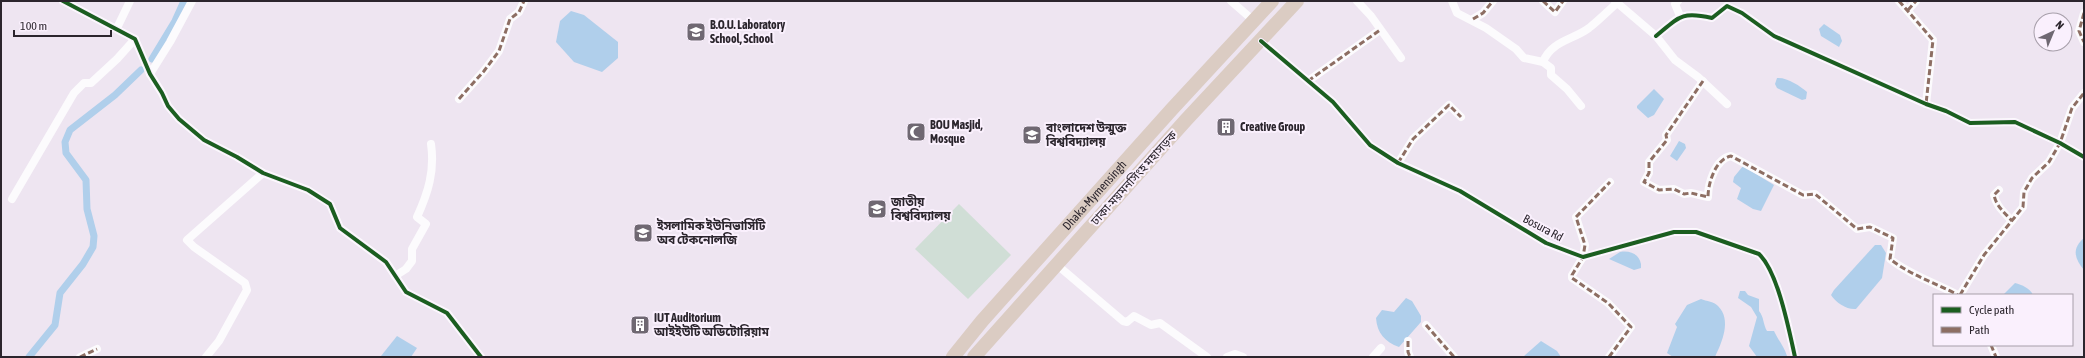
<svg xmlns="http://www.w3.org/2000/svg" width="2085" height="358" viewBox="0 0 2085 358" font-family="'Asap Condensed','Noto Sans Bengali',sans-serif">
<style>
.green{fill:#d0ded6}
.water{fill:#b0cfeb}
.lines{fill:none;stroke-linecap:round;stroke-linejoin:round}
.canal{stroke:#b0cfeb;stroke-width:7}
.street{stroke:#fcfbfd;stroke-width:8}
.highway{stroke:#dbccc3;stroke-width:14}
.quiet{stroke:#8d6e63;stroke-width:3;stroke-dasharray:6 3;stroke-linecap:butt}
.cycleway-casing{stroke:#faf0fd;stroke-width:6}
.cycleway{stroke:#1b5e20;stroke-width:4}
.labels{text-anchor:middle;dominant-baseline:central;stroke-width:4;stroke-linejoin:round;paint-order:stroke}
.poi-label{font-size:12px;font-weight:bold;fill:#2b252d;stroke:#faf0fd;text-anchor:start}
.street-label{font-size:12px;fill:#2b252d;stroke:#faf0fd}
</style>
<rect width="100%" height="100%" fill="#eee5f1"/>
<!-- green -->
<polygon class="green" points="959,204 1011,255 968,299 915,249"/>
<!-- water -->
<g class="water">
<polygon points="571,11 584,15 618,42 618,58 602,72 574,62 556,42 560,21"/>
<polygon points="1824,24 1840,35 1842,41 1839,47 1821,36 1819,29"/>
<path d="M1777,78c10,-1 23,8 30,14l-1,7 -4,1 -25,-12 -2,-4z"/>
<polygon points="1654,89 1664,99 1654,115 1648,118 1637,108 1637,106"/>
<polygon points="1679,141 1685,144 1686,148 1677,161 1670,156"/>
<polygon points="1743,166 1774,185 1761,211 1753,209 1737,199 1741,188 1733,182 1734,177"/>
<path d="M2084,238v32c-9,-11 -13,-21 0,-32z"/>
<path d="M1875,245h6l5,8 -4,25 -26,31c-9,1 -20,-6 -25,-14l3,-5z"/>
<path d="M1620,252c10,-2 19,2 21,12v4l-7,2 -25,-11z"/>
<path d="M2015,283c7,2 15,5 18,12h-30z"/>
<path d="M1740,291h5l3,4 11,4v12c5,6 4,13 8,20h7c4,9 10,15 13,25l-1,1h-29l-8,-11 8,-29 -6,-10 -13,-9z"/>
<path d="M1406,298l6,3 9,15v6l-22,25c-14,-5 -22,-14 -23,-29l6,-8 12,2z"/>
<path d="M1701,299c5,2 14,3 17,7 14,14 4,36 -3,51h-42l-6,-4 10,-26 -2,-3 12,-19z"/>
<polygon points="397,336 417,348 411,357 381,356"/>
<polygon points="1541,341 1557,351 1561,357 1523,357"/>
</g>
<g class="lines">
<!-- canal -->
<g class="canal">
<polyline points="152,59 175,21 184,1"/>
<polyline points="29,357 55,325 60,293 83,264 93,247 94,236 87,209 86,180 66,153 65,142 70,130 115,95 141,70"/>
</g>
<!-- street -->
<g class="street">
<polyline points="63,1 135,39 150,74 162,93 168,106 179,119 204,140 237,157 263,173 308,190 330,204 340,228 386,262 406,292 447,313 481,357"/>
<polyline points="1231,1 1254,21"/>
<polyline points="1357,1 1371,16 1401,58"/>
<polyline points="1452,1 1457,13 1486,28 1516,49 1524,58 1543,62 1551,68 1551,75 1567,89 1581,106"/>
<polyline points="1543,1 1555,12 1563,1"/>
<polyline points="1615,1 1656,36 1675,60 1698,77 1727,104"/>
<polyline points="1678,1 1675,4 1680,16"/>
<polyline points="1899,1 1933,40 1926,104"/>
<polyline points="1908,10 1916,1"/>
<polyline points="2084,13 2079,31 2084,42"/>
<polyline points="1473,19 1483,13 1493,1"/>
<polyline points="117,28 130,1"/>
<path d="M1656,36c23,-19 25,-25 56,-18l15,-12 15,7 32,23 152,68 20,7 24,12 45,-1 45,21 24,14"/>
<path d="M1261,41l72,61 37,43 28,18 62,28 86,52 37,14 91,-25h22l63,22c19,18 30,76 36,103"/>
<path d="M1543,62c8,-21 30,-22 46,-34 10,-8 19,-17 28,-25"/>
<polyline points="150,74 170,42 192,1"/>
<polyline points="1308,81 1380,30"/>
<path d="M1703,81l-37,54 1,5 -18,22v11l-5,9 15,8 15,-1 10,5 7,-1 17,4c0,-13 7,-38 23,-41l72,39 12,-1 42,35 13,-2 23,11 -3,21c20,16 46,24 68,36"/>
<polyline points="459,99 484,71 499,51 510,19 519,12 524,1"/>
<polyline points="1398,163 1413,139 1449,105 1461,117"/>
<path d="M1999,190l-5,5c2,11 10,17 18,26"/>
<polyline points="12,199 74,93 84,83 91,83 117,59 135,39"/>
<polyline points="1056,264 1123,321 1127,322 1134,316 1151,325 1160,323 1207,357"/>
<path d="M395,276l11,-7 6,-8v-12l14,-25 -9,-7c11,-24 18,-46 14,-73"/>
<polyline points="1960,295 1984,255 2023,207 2024,192 2032,178 2049,162 2060,143 2072,108 2084,93"/>
<polyline points="1426,325 1454,357"/>
<polyline points="1408,341 1408,352 1410,357"/>
<polyline points="1991,345 1996,357"/>
<polyline points="80,357 97,349"/>
<polyline points="206,357 219,341 247,290 245,283 194,247 187,240 263,173"/>
<polyline points="1227,357 1235,354 1243,357"/>
<polyline points="1373,357 1381,348"/>
<polyline points="1609,357 1631,327 1608,303 1572,278 1572,275 1583,257 1585,245 1576,217 1610,182"/>
</g>
<!-- highway -->
<g class="highway">
<path id="s1" d="M953,357l29,-36 190,-212 100,-108"/>
<polyline points="974,357 1186,120 1297,1"/>
</g>
<!-- quiet -->
<g class="quiet">
<polyline points="1543,1 1555,12 1563,1"/>
<polyline points="1899,1 1933,40 1926,104"/>
<polyline points="1908,10 1916,1"/>
<polyline points="2084,13 2079,31 2084,42"/>
<polyline points="1473,19 1483,13 1493,1"/>
<polyline points="1308,81 1380,30"/>
<path d="M1703,81l-37,54 1,5 -18,22v11l-5,9 15,8 15,-1 10,5 7,-1 17,4c0,-13 7,-38 23,-41l72,39 12,-1 42,35 13,-2 23,11 -3,21c20,16 46,24 68,36"/>
<polyline points="459,99 484,71 499,51 510,19 519,12 524,1"/>
<polyline points="1398,163 1413,139 1449,105 1461,117"/>
<path d="M1999,190l-5,5c2,11 10,17 18,26"/>
<polyline points="1960,295 1984,255 2023,207 2024,192 2032,178 2049,162 2060,143 2072,108 2084,93"/>
<polyline points="1426,325 1454,357"/>
<polyline points="1408,341 1408,352 1410,357"/>
<polyline points="1991,345 1996,357"/>
<polyline points="80,357 97,349"/>
<polyline points="1609,357 1631,327 1608,303 1572,278 1572,275 1583,257 1585,245 1576,217 1610,182"/>
</g>
<!-- cycleway casing -->
<g class="cycleway-casing">
<g id="cycleway">
<polyline points="63,1 135,39 150,74 162,93 168,106 179,119 204,140 237,157 263,173 308,190 330,204 340,228 386,262 406,292 447,313 481,357"/>
<path d="M1656,36c23,-19 25,-25 56,-18l15,-12 15,7 32,23 152,68 20,7 24,12 45,-1 45,21 24,14"/>
<path d="M1261,41l72,61 37,43 28,18 62,28 86,52 37,14 91,-25h22l63,22c19,18 30,76 36,103"/>
</g>
</g>
<!-- cycleway -->
<use href="#cycleway" class="cycleway"/>
</g>
<!-- icons -->
<defs>
<g id="school-square" transform="scale(1)"><rect x="-9" y="-9" width="18" height="18" rx="4" fill="#6f6872" stroke="#faf0fd"/><path d="M0-5L7-2L0 1L-7-2ZM-4 1L0 2.5L4 1V4Q0 6-4 4Z" fill="#fff"/></g>
<g id="building-square" transform="scale(1)"><rect x="-9" y="-9" width="18" height="18" rx="4" fill="#6f6872" stroke="#faf0fd"/><path d="M-4-6H4V6H1V3H-1V6H-4ZM-2.5-4.3h1.7v1.8h-1.7ZM.8-4.3h1.7v1.8H.8ZM-2.5-1h1.7V.8h-1.7ZM.8-1h1.7V.8H.8Z" fill="#fff"/></g>
<g id="mosque-square" transform="scale(1)"><rect x="-9" y="-9" width="18" height="18" rx="4" fill="#6f6872" stroke="#faf0fd"/><path d="M3.5-4.9A6 6 0 1 0 3.5 4.9A5 5 0 1 1 3.5-4.9Z" fill="#fff"/></g>
<g id="university-square" transform="scale(1)"><rect x="-9" y="-9" width="18" height="18" rx="4" fill="#6f6872" stroke="#faf0fd"/><path d="M0-5L7-2L0 1L-7-2ZM-4 1L0 2.5L4 1V4Q0 6-4 4Z" fill="#fff"/></g>
</defs>
<g fill-rule="evenodd">
<use href="#school-square" x="696" y="32"/>
<use href="#building-square" x="1226" y="127"/>
<use href="#mosque-square" x="916" y="132"/>
<use href="#university-square" x="1032" y="135"/>
<use href="#university-square" x="877" y="209"/>
<use href="#university-square" x="643" y="233"/>
<use href="#building-square" x="640" y="325"/>
</g>
<g class="labels">
<!-- poi labels -->
<g class="poi-label">
<text x="710" y="25">B.O.U. Laboratory<tspan x="710" dy="14">School, School</tspan></text>
<text x="930" y="125">BOU Masjid,<tspan x="930" dy="14">Mosque</tspan></text>
<text x="1240" y="127">Creative Group</text>
<text x="1046" y="128">বাংলাদেশ উন্মুক্ত<tspan x="1046" dy="14">বিশ্ববিদ্যালয়</tspan></text>
<text x="891" y="202">জাতীয়<tspan x="891" dy="14">বিশ্ববিদ্যালয়</tspan></text>
<text x="657" y="226">ইসলামিক ইউনিভার্সিটি<tspan x="657" dy="14">অব টেকনোলজি</tspan></text>
<text x="654" y="318">IUT Auditorium<tspan x="654" dy="14">আইইউটি অডিটোরিয়াম</tspan></text>
</g>
<!-- street labels -->
<g class="street-label">
<text transform="translate(1134 178) rotate(-48)">ঢাকা-ময়মনসিংহ মহাসড়ক</text>
<text stroke="none"><textPath href="#s1" startOffset="215">Dhaka-Mymensingh</textPath></text>
<text transform="translate(1543 228) rotate(28)">Bosura Rd</text>
</g>
</g>
<!-- border -->
<rect width="2085" height="358" fill="none" stroke="#2b252d" stroke-width="4"/>
<!-- legend -->
<rect x="1933" y="294" width="140" height="52" fill="#faf0fd" stroke="#a79faa"/>
<rect x="1941" y="307" width="20" height="6" fill="#1b5e20" stroke="#a79faa"/>
<text x="1969" y="314" font-size="12" fill="#2b252d">Cycle path</text>
<rect x="1941" y="327" width="20" height="6" fill="#8d6e63" stroke="#a79faa"/>
<text x="1969" y="334" font-size="12" fill="#2b252d">Path</text>
<!-- north arrow -->
<g transform="translate(2053 32) rotate(44)"><circle r="19" fill="#faf0fd" stroke="#a79faa"/>
<path d="M0-3L7 15L0 10L-7 15Z" fill="#6f6872"/>
<text y="-6" font-size="11" font-weight="bold" text-anchor="middle" fill="#2b252d">N</text>
</g>
<!-- scale -->
<path d="M14 30v6h97v-6" fill="none" stroke="#2b252d" stroke-width="2"/>
<text x="20" y="30" font-size="12" fill="#2b252d" stroke="#faf0fd" stroke-width="3" paint-order="stroke">100 m</text>
</svg>
